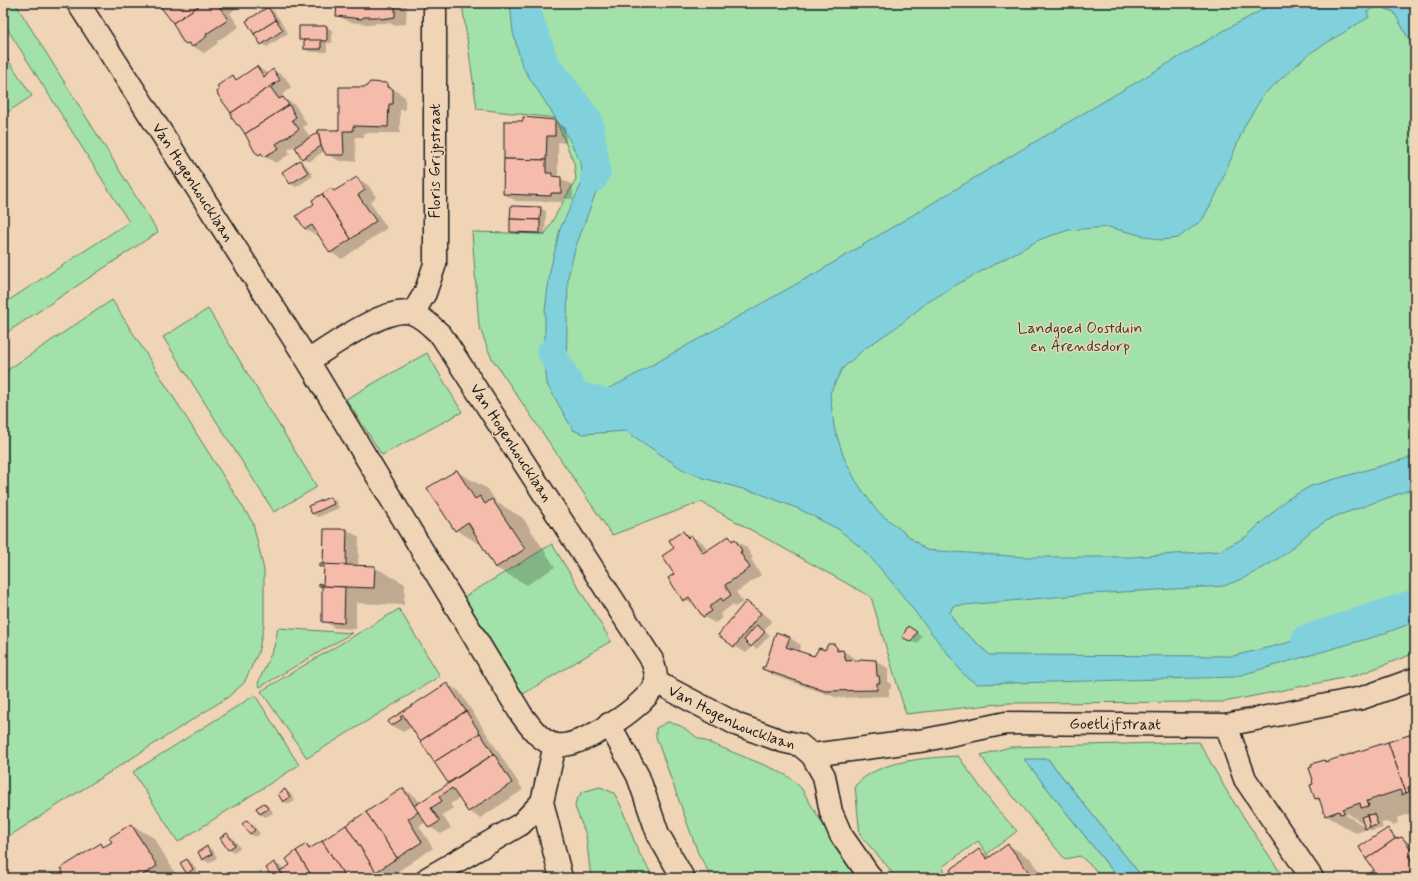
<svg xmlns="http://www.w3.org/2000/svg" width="1418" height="881" viewBox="0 0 1418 881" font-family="Mynerve,sans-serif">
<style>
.green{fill:#a2e1a9;stroke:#5f7e62}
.water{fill:#81d1dd;stroke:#598990}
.shadow{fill:#0003;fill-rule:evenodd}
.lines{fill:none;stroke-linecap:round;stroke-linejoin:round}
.canal{stroke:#81d1dd;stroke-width:28}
.building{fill:#f5bcab;stroke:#1c1c1c}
.minor-casing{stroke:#1c1c1c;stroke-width:25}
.minor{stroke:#efd4b6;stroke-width:22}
.labels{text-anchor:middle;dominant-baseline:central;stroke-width:3;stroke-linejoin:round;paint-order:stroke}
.street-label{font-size:16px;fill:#1c1c1c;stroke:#efd4b6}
.park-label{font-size:16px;fill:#374338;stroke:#efd4b6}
</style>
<rect width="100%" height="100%" fill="#efd4b6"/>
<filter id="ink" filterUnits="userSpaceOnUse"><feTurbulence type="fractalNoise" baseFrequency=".025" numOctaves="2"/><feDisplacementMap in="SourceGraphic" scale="8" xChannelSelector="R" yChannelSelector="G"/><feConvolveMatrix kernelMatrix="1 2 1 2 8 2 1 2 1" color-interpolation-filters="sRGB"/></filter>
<g filter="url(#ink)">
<!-- green -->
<g class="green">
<polygon points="3,3 15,3 158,232 3,335 3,304 129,222 3,22"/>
<polygon points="462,3 1415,3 1415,653 1358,675 1224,702 1008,703 906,714 871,597 701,502 612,535 491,357 479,326 472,232 545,234 576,179 574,163 555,118 477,109"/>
<polygon points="3,52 32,96 3,115"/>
<polygon points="112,300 253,523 264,570 264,625 258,653 244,683 228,697 3,840 3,373"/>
<polygon points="208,309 317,487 274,512 163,337"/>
<polygon points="427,353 462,412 382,455 346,399"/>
<polygon points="552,544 611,641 523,694 464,597"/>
<polygon points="399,609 440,676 307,758 261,691"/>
<polygon points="278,628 352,633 260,687 258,683 274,647"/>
<polygon points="255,695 299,765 178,842 133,772"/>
<polygon points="668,722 681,726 698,738 774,769 789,777 801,788 836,846 859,878 712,878 698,853 656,737 656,728"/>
<polygon points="1199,742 1229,795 1284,878 1143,878 1048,759 1025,760 1118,878 1100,878 1094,868 1080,856 1065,859 987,765 981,755 1010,747"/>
<path d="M958,756l37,51 22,24 -30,23 -9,-13 -36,26 8,11h-54l-8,-11 -28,-32 -5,-49c22,-26 71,-28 103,-30z"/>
<polygon points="600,787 614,793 621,806 638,851 654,878 591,878 586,835 575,807 576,801 582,792"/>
</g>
<!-- water -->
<g class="water">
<polygon points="510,3 530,3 533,34 539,52 590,135 599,156 600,181 575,249 568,277 566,375 572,390 581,396 594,395 620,383 816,273 1011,156 1225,30 1275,3 1415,3 1415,51 1394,12 1378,6 1367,12 1369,17 1310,53 1264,94 1245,125 1215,197 1202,220 1178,238 1160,240 1108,227 1069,230 1041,239 956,285 925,304 901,324 864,349 842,369 830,393 834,427 844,458 856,481 876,510 926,550 1024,557 1131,557 1220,551 1247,536 1286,500 1311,486 1415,456 1415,488 1331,518 1312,530 1286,553 1268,565 1244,578 1224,586 1089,594 953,606 950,613 957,625 990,655 1233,656 1283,644 1355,623 1415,601 1415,622 1377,636 1234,677 977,684 965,676 895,586 865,551 838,529 799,509 761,494 703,478 682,469 626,431 583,434 573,430 547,384 545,362 545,311 550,271 560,229 583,181 581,163 569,139 522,66 513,32"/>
<polygon points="1024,759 1048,759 1143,878 1118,878"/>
</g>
<!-- shadow -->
<g class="shadow">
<polygon points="160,3 243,3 230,13 239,27 217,41 218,43 204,53 184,41 180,31"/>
<polygon points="338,3 407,3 406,24 393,25 390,23 376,23 374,25 349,22 337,15"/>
<polygon points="268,8 274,11 288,33 267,47 262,44"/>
<polygon points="326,27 332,30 332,43 327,43 327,52 310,52 305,49 305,42 300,40"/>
<polygon points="257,67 269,74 273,70 285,77 291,87 282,95 285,99 295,105 300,113 307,124 303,127 311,138 318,134 340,131 367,88 386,84 405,97 405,110 400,110 400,133 364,133 364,137 355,137 356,161 339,161 327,154 325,150 309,162 303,158 296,145 288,150 290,154 276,163 256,152 233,77 238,80"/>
<polygon points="524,118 545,119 555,121 566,128 566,143 558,142 558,178 573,185 573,199 563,199 563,202 516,201 504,194"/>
<polygon points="300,162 306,165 313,176 296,187 291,184 284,172"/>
<polygon points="357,178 368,185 376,197 370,202 387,228 342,259 330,252 319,235 318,236 306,229 298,216 316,205 332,189 335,192"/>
<polygon points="540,208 546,211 545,235 517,234 511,231"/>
<polygon points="457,472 488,489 496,502 523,518 555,567 527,585 496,568 483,546 456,530"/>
<polygon points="330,498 336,501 339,508 318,517 313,514"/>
<polygon points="347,530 359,537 358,566 374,567 405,584 404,605 356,603 356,629 335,628 323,621"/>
<polygon points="683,532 703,543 708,551 729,538 735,540 746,547 753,558 751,559 761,575 736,592 743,602 735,607 732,605 720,614 723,618 715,623 704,617 697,606 684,600 676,574 675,549"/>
<polygon points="747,602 772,620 764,631 770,635 757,649 752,646 746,653 734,646"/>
<polygon points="908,628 922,636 917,644 903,637"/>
<polygon points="790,638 801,645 799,652 814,658 833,645 855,658 856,662 876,661 888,668 888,682 891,684 891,689 889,689 889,696 838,698 775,676 763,669 765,669"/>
<polygon points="447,684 459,691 523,790 480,818 468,811 460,798 450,804 453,808 442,815 451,828 441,834 430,827 426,822 419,826 433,848 388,878 270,878 272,876 275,863 285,869 291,865 306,845 312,849 403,789 415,796 420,803 450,784 412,727 403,732 392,726 389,722"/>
<path d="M1415,734v78l-18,6 1,5 -5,2 -7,-3 -5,1 2,5 -11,3 -4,-2 -12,4 -31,-18 -4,-13 -6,-4 -1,-13 11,-24 2,2zM1347,813l17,11v2l-18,-11z"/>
<polygon points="285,790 291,794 295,801 289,804 283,801"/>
<polygon points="264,804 270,807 273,813 266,817 260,814 257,809"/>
<polygon points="248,821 253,824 260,834 256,837 250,834"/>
<polygon points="131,825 154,838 178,878 46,878 52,874 57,877 101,844 105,847"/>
<polygon points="1388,829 1393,833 1398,839 1402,838 1415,846 1415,878 1370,878 1375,871"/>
<polygon points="227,834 233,838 240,848 234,852 229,849"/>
<polygon points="1008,845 1030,858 1045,878 957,878 979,850 992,857"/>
<polygon points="207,847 213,850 217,858 209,863 203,859 199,852"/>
<polygon points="187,860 193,864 198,873 193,876 187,873"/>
</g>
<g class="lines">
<!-- canal -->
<g class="canal">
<polyline points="524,3 545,63 589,121 597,171 594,178"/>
<polyline points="551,352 576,395 619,405"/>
<polyline points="1305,639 1415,603"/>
</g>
</g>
<!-- building -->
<g class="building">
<polygon points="160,3 203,3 173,23 160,6"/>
<polygon points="203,3 223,3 219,6 228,20 206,34 207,36 192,47 189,43 187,44 183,42 173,23"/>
<polygon points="337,3 395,3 395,17 381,19 379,17 364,17 361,19 336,16"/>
<polygon points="268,7 276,20 254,34 246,21"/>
<polygon points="276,20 283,30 261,45 254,34"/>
<polygon points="299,26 327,26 327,41 299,40"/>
<rect x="304" y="40" width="17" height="9"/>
<polygon points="257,66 264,77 273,69 280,80 231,113 218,95 217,91 219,90 217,86 233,75 236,80"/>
<polygon points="370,82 387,83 387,87 393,89 393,104 389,104 388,127 353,126 353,131 343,131 344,155 326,155 321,146 318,130 339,130 339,87 366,87"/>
<polygon points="274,84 275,85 271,88 279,99 283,97 289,105 245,134 239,125 237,125 231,117 231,113"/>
<polygon points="289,105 296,117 292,120 299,129 276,144 279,148 264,157 261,153 259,155 255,152 245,134"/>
<polygon points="523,117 555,120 555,136 547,136 546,160 504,159 504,121 523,121"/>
<polygon points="318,132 321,146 302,159 295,147"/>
<polygon points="504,159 546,160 546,173 552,173 552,176 561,177 561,193 551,193 551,196 503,194"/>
<polygon points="300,160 308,173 290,184 282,172"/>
<polygon points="357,177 365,190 358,195 376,221 351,239 322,194 331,188 334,191"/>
<polygon points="322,194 351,239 330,253 312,225 305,229 296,216 314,204 312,200"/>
<polygon points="511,206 541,207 540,220 510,219"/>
<polygon points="510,219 540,220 540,233 510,232"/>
<polygon points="457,470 475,499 480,496 485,504 492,499 525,549 495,568 468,522 455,531 427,488"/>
<polygon points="330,497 334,504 312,514 308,506"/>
<polygon points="324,529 347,529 346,565 323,565"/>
<polygon points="683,531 688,538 691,535 703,553 729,536 732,541 735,539 742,551 740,552 750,568 725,585 731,595 723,601 721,598 709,607 712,611 703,617 689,597 683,601 668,578 674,574 662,556 674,548 669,540"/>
<polygon points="319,564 375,566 374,588 319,586 319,583 323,585 324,566 319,567"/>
<polygon points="322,586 345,587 344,623 322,622"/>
<polygon points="746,601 761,613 734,647 718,635"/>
<polygon points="757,625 765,632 751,647 744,640"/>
<polygon points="908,626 917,632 911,642 902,637"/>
<polygon points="776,632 790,637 786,647 814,656 819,648 825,650 828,644 834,644 837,648 837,651 843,650 846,661 860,660 860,659 876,660 877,676 879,676 880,683 877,683 877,690 825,691 762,669 762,667 765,667"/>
<polygon points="447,683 466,711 420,741 403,715 400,717 402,719 391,726 388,721"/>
<polygon points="466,711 480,733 434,762 420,741"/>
<polygon points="480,733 494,754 448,783 434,762"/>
<polygon points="1415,733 1415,785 1408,787 1409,792 1406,793 1388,742"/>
<polygon points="1388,742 1406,793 1402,795 1400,790 1367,801 1369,806 1361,808 1360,803 1343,809 1344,813 1340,814 1339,811 1325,816 1319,798 1315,799 1310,785 1313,784 1312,781 1313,780 1309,768 1312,767 1311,764 1325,760 1325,762"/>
<polygon points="494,754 512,783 468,812 452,788 439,797 442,801 431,808 440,821 429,828 414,806"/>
<polygon points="403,788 418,812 408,819 422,842 397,858 366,812"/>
<polygon points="285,789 290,797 283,802 278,794"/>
<polygon points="264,803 268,809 260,814 256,808"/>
<polygon points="366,812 397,858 376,872 346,825"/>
<polygon points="1374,814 1378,825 1370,827 1367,815"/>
<polygon points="1367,815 1370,827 1365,829 1361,817"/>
<polygon points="247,820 255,830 250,834 242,824"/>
<polygon points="131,824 157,866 138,878 44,878 52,873 55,877 63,872 61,868 101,843 103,847 112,842 109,838"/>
<polygon points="346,825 376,872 367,878 346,878 322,841"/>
<polygon points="1388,828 1395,839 1366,859 1359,847"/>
<polygon points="227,833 235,845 228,850 220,838"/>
<polygon points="1402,837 1414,853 1409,857 1415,866 1415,873 1408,878 1369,878 1367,875 1374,870 1366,859 1395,839"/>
<polygon points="322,841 346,878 313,878 296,851 306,844 309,849"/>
<polygon points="1008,844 1033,878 955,878 950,870 979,849 987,859"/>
<polygon points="207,846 212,854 202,860 198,852"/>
<polygon points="296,851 313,878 285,878 280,871 290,865 286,859"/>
<polygon points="187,859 193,869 187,874 180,863"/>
<polygon points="274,862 280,871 285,878 268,878 271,876 266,868"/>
</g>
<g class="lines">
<!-- minor casing -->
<g class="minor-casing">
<g id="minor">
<path id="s1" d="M78,3l230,358 213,353c9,12 20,29 36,31 23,4 94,-41 99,-64 1,-7 -2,-14 -4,-21l-211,-325c-8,-7 -17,-17 -27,-21 -25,-11 -84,33 -106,47"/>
<polyline points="413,313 425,293 435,264 435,3"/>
<path id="s2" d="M656,682l82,43 44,16 18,4 12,10 12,21 7,36 10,23 30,43"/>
<polyline points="609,724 638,776 658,834 683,878"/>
<polyline points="1226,725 1245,779 1312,878"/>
<polyline points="555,745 542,802 561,878"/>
<path id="s3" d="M812,755l114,-15 80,-17 220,2 136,-27 53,-19"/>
<polyline points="428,878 521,824 542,802"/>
</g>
</g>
<!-- minor -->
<use href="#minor" class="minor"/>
</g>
</g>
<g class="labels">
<!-- street labels -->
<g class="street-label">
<text transform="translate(435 161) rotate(-90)">Floris Grijpstraat</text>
<text stroke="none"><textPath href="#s1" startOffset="213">Van Hogenhoucklaan</textPath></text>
<text transform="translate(511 443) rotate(57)">Van Hogenhoucklaan</text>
<text stroke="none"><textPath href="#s2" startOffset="84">Van Hogenhoucklaan</textPath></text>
<text stroke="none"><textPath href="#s3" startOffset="306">Goetlijfstraat</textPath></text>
</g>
<!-- park labels -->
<g class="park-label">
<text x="1080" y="328">Landgoed Oostduin<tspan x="1080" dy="18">en Arendsdorp</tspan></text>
</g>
</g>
<!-- margin -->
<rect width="1418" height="881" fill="none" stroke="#efd4b6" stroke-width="16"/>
<rect x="8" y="8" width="1402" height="865" fill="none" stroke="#1c1c1c" stroke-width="1.5" filter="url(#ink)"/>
</svg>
